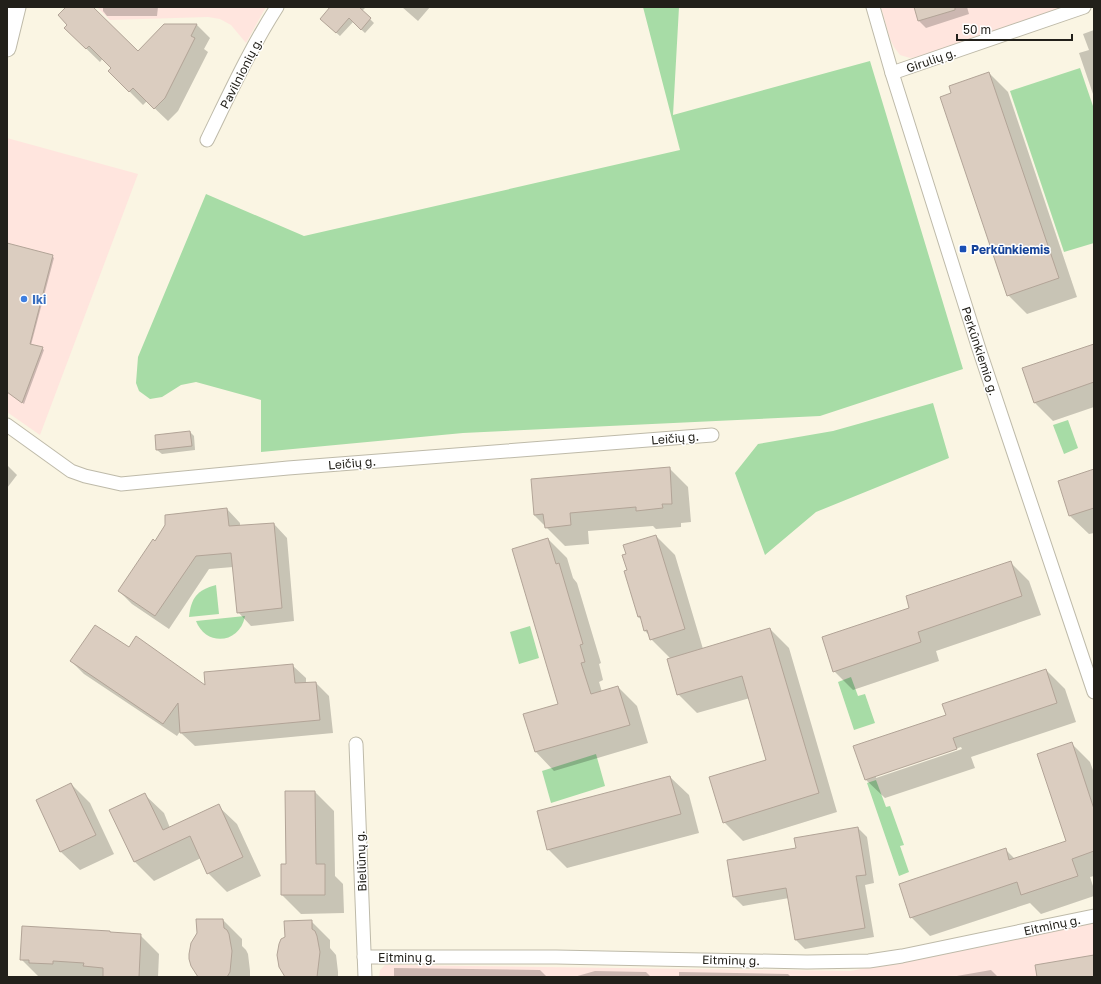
<svg xmlns="http://www.w3.org/2000/svg" width="1101" height="984" viewBox="0 0 1101 984" font-family="'Golos Text',sans-serif">
<style>
.commercial{fill:#ffe5de}
.green{fill:#a7dca6}
.shadow{fill:#0003;fill-rule:evenodd}
.building{fill:#dbcdc0;stroke:#b2a497}
.lines{fill:none;stroke-linecap:round;stroke-linejoin:round}
.minor-casing{stroke:#bebaa9;stroke-width:15}
.tertiary-casing{stroke:#bebaa9;stroke-width:19}
.minor{stroke:#fff;stroke-width:13}
.tertiary{stroke:#fff;stroke-width:17}
.transit-dot{fill:#1a4fb4;stroke:#fff;stroke-width:1.5}
.shop-dot{fill:#3f7fe0;stroke:#fff;stroke-width:1.5}
.labels{text-anchor:middle;dominant-baseline:central;stroke-width:3;stroke-linejoin:round;paint-order:stroke}
.street-label{font-size:12px;fill:#22201a;stroke:#fff}
.transit-label{font-size:12px;font-weight:bold;fill:#164399;stroke:#fff;text-anchor:start}
.shop-label{font-size:12px;font-weight:bold;fill:#366cbe;stroke:#fff;text-anchor:start}
</style>
<rect width="100%" height="100%" fill="#faf5e3"/>
<!-- commercial -->
<g class="commercial">
<polygon points="97,7 266,7 246,43 231,25 220,19 208,17 110,20"/>
<polygon points="881,7 1065,7 920,57 910,58 900,55 894,47 890,39"/>
<polygon points="7,138 138,174 40,435 7,412"/>
<polygon points="1094,922 1094,977 379,977 380,970 385,965 851,971"/>
</g>
<!-- green -->
<g class="green">
<polygon points="643,7 679,7 673,115 870,61 963,369 820,416 463,433 261,452 261,400 196,382 181,385 162,397 150,399 139,391 136,383 138,357 206,194 304,236 680,150"/>
<polygon points="1080,68 1094,109 1094,243 1064,252 1010,91"/>
<polygon points="933,403 949,458 816,512 765,555 735,473 758,444 833,431"/>
<polygon points="1068,420 1078,448 1064,454 1053,425"/>
<path d="M216,585l3,29 -30,3c2,-19 8,-27 27,-32z"/>
<path d="M245,616c-5,28 -39,31 -49,5z"/>
<polygon points="530,626 539,658 519,664 510,632"/>
<polygon points="851,677 858,696 865,694 875,723 854,730 838,682"/>
<polygon points="596,754 605,786 551,803 542,771"/>
<polygon points="876,780 886,807 890,806 904,845 900,846 909,872 899,876 867,783"/>
</g>
<!-- shadow -->
<g class="shadow">
<polygon points="67,7 92,7 138,52 165,25 197,25 210,38 204,49 208,52 178,111 168,121 147,101 143,105 109,71 113,68 103,58 100,62 65,28 69,25"/>
<polygon points="103,7 158,7 157,16 107,16 103,11"/>
<polygon points="331,7 366,7 362,11 374,23 365,33 353,22 340,36 325,23"/>
<polygon points="402,7 430,7 418,21"/>
<polygon points="915,7 967,7 969,14 926,28 919,21"/>
<polygon points="1094,30 1094,97 1079,53 1089,50 1083,34"/>
<polygon points="989,73 1008,92 1077,297 1027,314 1008,295 953,94"/>
<polygon points="7,244 52,256 54,258 31,345 42,348 44,350 24,404 7,391"/>
<polygon points="1094,345 1094,407 1053,421 1034,402"/>
<polygon points="190,432 194,436 195,450 162,454 157,450"/>
<polygon points="7,465 17,475 7,488"/>
<polygon points="669,468 688,487 691,522 681,523 681,527 656,529 653,526 588,531 589,544 565,546 534,515"/>
<polygon points="1094,470 1094,533 1089,534 1070,516"/>
<polygon points="227,509 240,523 240,526 274,524 287,538 294,621 251,626 238,612 233,567 209,569 169,629 132,604 119,591"/>
<polygon points="656,536 675,555 703,649 770,629 789,648 837,812 743,841 724,822 767,760 750,698 697,713 678,694 671,659 651,639 650,636 645,631 642,620 638,617 628,571"/>
<polygon points="548,539 567,558 573,578 577,583 601,663 599,664 603,680 599,682 602,692 618,687 637,706 648,743 554,771 536,752 525,715 559,704"/>
<polygon points="1010,562 1029,581 1041,615 936,651 939,661 853,690 834,671 911,608"/>
<polygon points="129,649 206,688 292,665 306,678 306,683 316,683 329,696 333,733 195,746 181,733 181,730 177,736 84,674 71,661"/>
<path d="M1046,670l19,19 11,33 -105,35 4,11 -90,30 -19,-18 81,-64zM961,747l1,2 -86,29v-2z"/>
<polygon points="1071,743 1090,762 1094,773 1094,876 1090,877 1094,889 1094,896 1041,914 1030,903 930,936 911,917 1005,849 1015,859 1067,842"/>
<polygon points="670,777 689,795 699,833 567,868 548,849"/>
<polygon points="71,784 90,803 114,854 80,870 61,852 37,800"/>
<polygon points="286,792 315,792 334,811 335,876 343,884 344,913 301,914 282,895 282,865 287,865"/>
<polygon points="145,795 164,813 170,828 218,806 237,824 261,876 227,892 208,873 201,858 154,881 135,862 111,811"/>
<polygon points="858,828 867,837 874,883 865,885 874,937 805,949 796,940 789,898 743,906 734,897 797,849"/>
<polygon points="223,920 242,939 242,946 246,950 248,954 250,971 250,977 197,977 197,973"/>
<polygon points="311,921 330,940 330,948 336,955 338,972 338,977 285,977 285,975"/>
<polygon points="110,932 112,933 140,935 159,954 158,977 39,977 21,959"/>
<polygon points="394,968 540,970 547,977 394,977"/>
<polygon points="991,970 998,977 951,977"/>
<polygon points="595,971 646,972 651,977 574,977"/>
<polygon points="679,972 788,974 791,977 679,977"/>
</g>
<!-- building -->
<g class="building">
<polygon points="66,7 93,7 138,51 164,24 197,24 191,36 195,38 165,98 154,109 133,88 129,92 108,71 111,68 89,46 86,49 64,28 67,25 58,15"/>
<polygon points="330,7 359,7 371,18 361,30 349,18 336,33 320,19"/>
<polygon points="914,7 955,7 955,10 918,21"/>
<polygon points="989,72 1059,278 1007,296 940,97 951,93 949,86"/>
<polygon points="7,243 53,255 30,344 43,347 22,403 7,392"/>
<polygon points="1094,344 1094,382 1034,403 1022,368"/>
<polygon points="190,431 192,446 156,450 155,435"/>
<polygon points="670,467 672,504 662,504 663,508 636,511 636,507 570,513 571,525 545,528 543,514 534,515 531,479"/>
<polygon points="1094,469 1094,508 1069,516 1058,481"/>
<polygon points="227,508 229,526 274,523 282,608 237,613 231,553 196,556 155,616 118,591 153,539 155,541 165,525 165,515"/>
<polygon points="656,535 685,629 650,640 647,630 644,631 640,616 638,617 624,571 627,570 622,555 626,554 623,545"/>
<polygon points="548,538 556,564 559,563 583,644 580,645 585,662 581,663 591,694 618,686 630,725 535,752 523,714 558,704 512,549"/>
<polygon points="1011,561 1022,596 918,632 921,642 833,672 822,637 909,608 906,596"/>
<polygon points="95,625 129,647 136,636 205,685 204,672 293,664 295,683 316,682 320,720 180,733 178,703 163,724 70,661"/>
<polygon points="770,628 819,793 723,823 709,777 766,760 742,676 677,695 667,659"/>
<polygon points="1046,669 1057,703 953,738 957,749 865,780 853,746 946,715 942,704"/>
<polygon points="1072,742 1094,809 1094,851 1072,859 1078,876 1021,895 1017,882 910,918 899,884 1006,848 1009,860 1066,841 1037,754"/>
<polygon points="670,776 681,814 547,850 537,811"/>
<polygon points="71,783 96,835 60,852 36,800"/>
<polygon points="285,791 315,791 316,864 325,864 325,895 281,895 281,864 286,864"/>
<polygon points="145,793 163,830 219,804 243,857 207,874 190,836 134,862 109,810"/>
<polygon points="858,827 866,875 856,876 865,928 795,940 786,888 733,897 727,860 796,848 794,838"/>
<polygon points="196,919 223,919 224,928 227,930 229,934 232,951 230,972 227,977 198,977 191,966 189,959 189,954 191,943 197,933"/>
<polygon points="312,920 312,929 315,931 317,936 320,952 317,977 285,977 279,967 277,955 279,944 281,939 285,937 284,921"/>
<polygon points="22,926 110,931 110,932 141,934 139,977 103,977 103,968 83,966 84,963 53,961 53,964 29,963 29,960 20,960"/>
<polygon points="1094,955 1094,977 1037,977 1035,965"/>
</g>
<g class="lines">
<!-- minor casing -->
<g class="minor-casing">
<g id="minor">
<polyline points="873,7 892,73 979,349 1094,692"/>
<polyline points="892,73 1084,7"/>
<path d="M207,140c22,-45 43,-91 70,-133"/>
<polyline points="7,425 71,471 85,476 121,484 288,468 712,435"/>
<polyline points="356,744 365,977"/>
<polyline points="364,957 556,957 807,962 869,961 902,956 1094,916"/>
</g>
</g>
<!-- tertiary casing -->
<g class="tertiary-casing">
<polyline id="tertiary" points="7,48 17,7"/>
</g>
<!-- minor -->
<use href="#minor" class="minor"/>
<!-- tertiary -->
<use href="#tertiary" class="tertiary"/>
</g>
<!-- markers -->
<rect class="transit-dot" x="959" y="245" width="8" height="8" rx="2"/>
<circle class="shop-dot" cx="24" cy="299" r="4"/>
<g class="labels">
<!-- street labels -->
<g class="street-label">
<text transform="translate(931 60) rotate(-19)">Girulių g.</text>
<text transform="translate(241 73) rotate(-63)">Pavilnionių g.</text>
<text transform="translate(980 351) rotate(72)">Perkūnkiemio g.</text>
<text transform="translate(675 438) rotate(-5)">Leičių g.</text>
<text transform="translate(352 463) rotate(-5)">Leičių g.</text>
<text transform="translate(361 861) rotate(-92)">Bieliūnų g.</text>
<text transform="translate(1052 925) rotate(-12)">Eitminų g.</text>
<text x="407" y="957">Eitminų g.</text>
<text transform="translate(731 960) rotate(1)">Eitminų g.</text>
</g>
<!-- transit labels -->
<g class="transit-label">
<text x="971" y="249">Perkūnkiemis</text>
</g>
<!-- shop labels -->
<g class="shop-label">
<text x="32" y="299">Iki</text>
</g>
</g>
<!-- border -->
<rect width="1101" height="984" fill="none" stroke="#22201a" stroke-width="16"/>
<!-- scale -->
<path d="M957 34v6h115v-6" fill="none" stroke="#22201a" stroke-width="2"/>
<text x="963" y="34" font-size="12" fill="#22201a" stroke="#ffffff" stroke-width="3" paint-order="stroke">50 m</text>
</svg>
